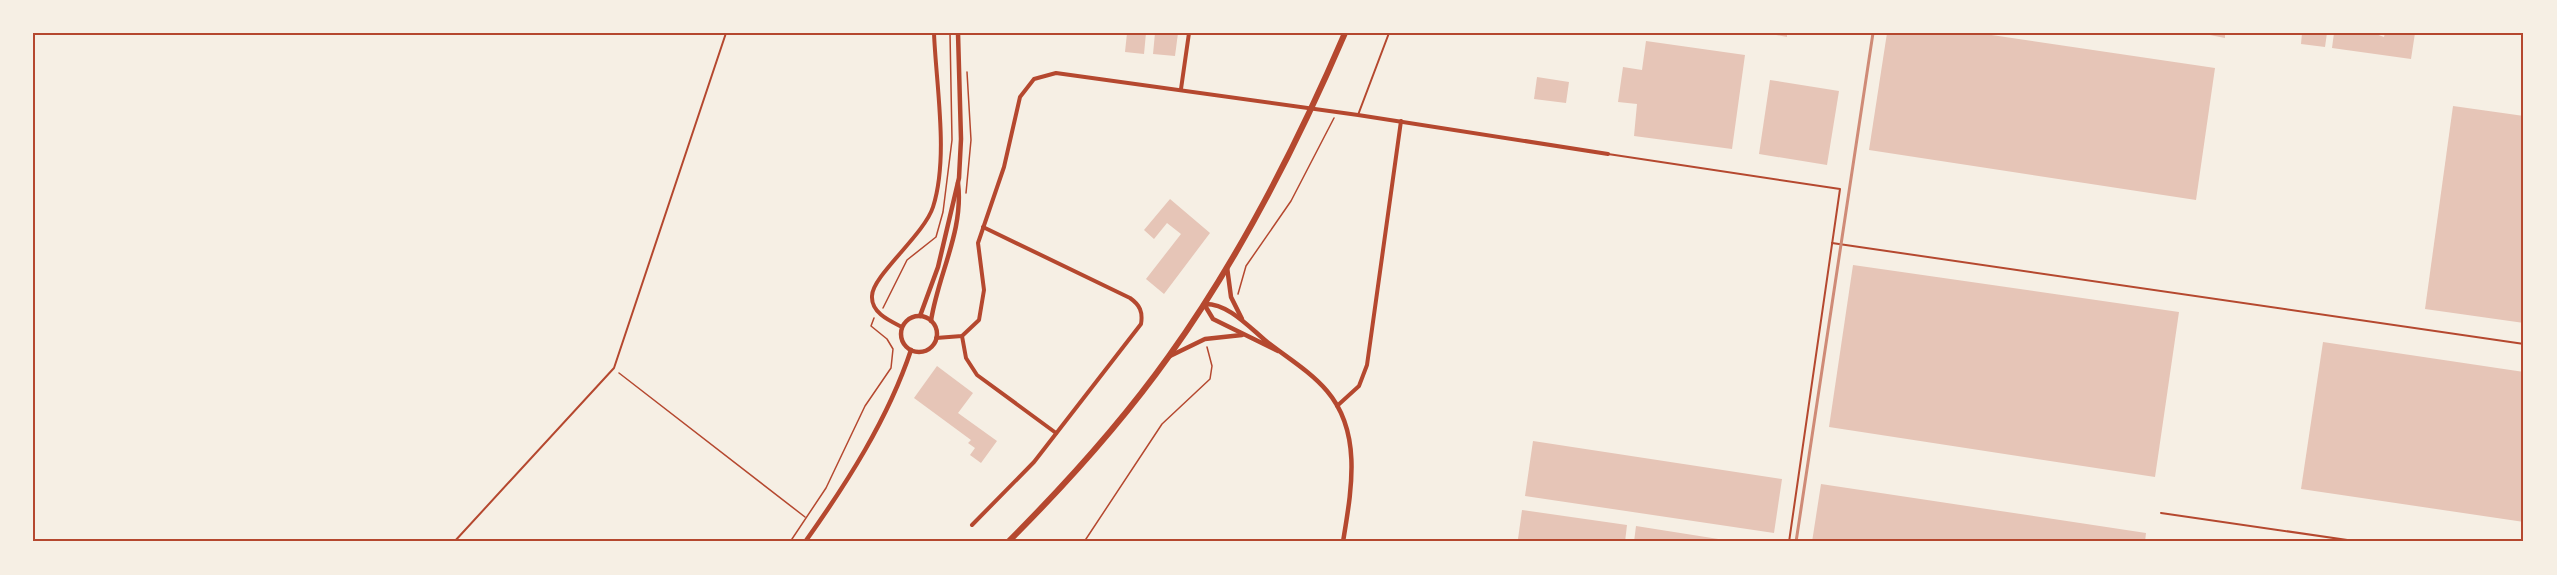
<svg xmlns="http://www.w3.org/2000/svg" width="2557" height="575" viewBox="0 0 2557 575" font-family="'PT Sans',sans-serif">
<style>
.building{fill:#e6c5b7}
.lines{fill:none;stroke-linecap:round;stroke-linejoin:round}
.path{stroke:#b5482f;stroke-width:1.5}
.service{stroke:#b5482f;stroke-width:2}
.minor{stroke:#b5482f;stroke-width:4}
.tertiary{stroke:#b5482f;stroke-width:4.5}
.primary{stroke:#b5482f;stroke-width:6}
.rail{stroke:#cf8b77;stroke-width:3}
.neatline{fill:none;stroke:#b5482f;stroke-width:2}
</style>
<rect width="100%" height="100%" fill="#f6efe4"/>
<!-- building -->
<g class="building">
<polygon points="1127,33 1146,33 1144,54 1125,52"/>
<polygon points="1155,33 1178,33 1175,56 1153,54"/>
<polygon points="1766,33 1787,33 1787,37"/>
<polygon points="1887,33 1978,33 2215,68 2196,200 1869,150"/>
<polygon points="2200,33 2225,33 2225,38"/>
<polygon points="2302,33 2327,33 2325,47 2301,44"/>
<polygon points="2334,33 2373,33 2384,37 2385,33 2415,33 2411,59 2332,48"/>
<polygon points="1646,41 1745,55 1732,149 1634,136 1637,104 1618,102 1623,67 1642,70"/>
<polygon points="1537,77 1569,82 1566,103 1534,99"/>
<polygon points="1770,80 1839,91 1827,165 1759,154"/>
<polygon points="2453,106 2524,116 2524,323 2425,309"/>
<polygon points="1170,199 1210,233 1164,294 1146,279 1181,234 1167,223 1154,239 1144,230"/>
<polygon points="1853,265 2179,312 2155,477 1829,427"/>
<polygon points="2323,342 2524,372 2524,522 2301,489"/>
<polygon points="937,366 973,393 958,413 997,441 981,463 970,455 975,448 968,443 971,440 914,398"/>
<polygon points="1533,441 1782,479 1774,533 1525,496"/>
<polygon points="1821,484 2146,533 2145,542 1812,542"/>
<polygon points="1522,510 1627,525 1625,542 1541,542 1518,539"/>
<polygon points="1636,526 1731,541 1731,542 1634,542"/>
</g>
<g class="lines">
<!-- path -->
<g class="path">
<polyline points="966,193 971,140 967,72"/>
<polyline points="1238,294 1246,266 1291,201 1334,118"/>
<polyline points="883,308 907,260 936,237 943,212 952,140 950,33"/>
<polyline points="619,373 805,517"/>
<polyline points="790,542 826,488 865,406 891,368 893,349 887,339 871,326 874,318"/>
<polyline points="1084,542 1162,424 1210,379 1212,366 1207,347"/>
</g>
<!-- service -->
<g class="service">
<polyline points="1358,115 1389,33"/>
<polyline points="1608,154 1840,189 1789,542"/>
<polyline points="1832,243 2524,344"/>
<polyline points="2161,513 2361,542"/>
<polyline points="454,542 614,368 726,33"/>
</g>
<!-- minor -->
<g class="minor">
<polyline points="1181,89 1189,33"/>
<path d="M902,327c-12,-6 -31,-14 -30,-31 0,-20 52,-61 61,-89 16,-50 3,-122 1,-174"/>
<polyline points="962,336 966,358 977,375 1056,433"/>
<polyline points="936,338 962,336 979,320 984,290 978,243 1004,167 1020,97 1034,79 1056,73 1358,115 1608,154"/>
<polyline points="1337,406 1359,386 1367,365 1401,121"/>
<path d="M972,525l62,-63 107,-138c2,-12 -1,-19 -11,-26l-147,-71"/>
</g>
<!-- tertiary -->
<g class="tertiary">
<polyline points="1227,267 1231,297 1242,319"/>
<polyline points="920,316 938,267 959,178 961,139 958,33"/>
<circle cx="919" cy="334" r="18"/>
<path d="M931,321c7,-47 33,-90 27,-138"/>
<path d="M1278,351l-65,-32 -9,-15c24,-1 45,23 62,37 20,16 44,30 61,50 36,42 24,101 16,151"/>
<polyline points="1170,356 1205,339 1242,335"/>
<path d="M805,542c42,-59 83,-123 106,-192"/>
</g>
<!-- primary -->
<path class="primary" d="M1008,542c57,-57 114,-120 161,-186 71,-99 128,-211 176,-323"/>
<!-- rail -->
<polyline class="rail" points="1796,542 1873,33"/>
</g>
<!-- border -->
<rect width="2557" height="575" fill="none" stroke="#f6efe4" stroke-width="69"/>
<rect x="34" y="34" width="2488" height="506" class="neatline"/>
</svg>
